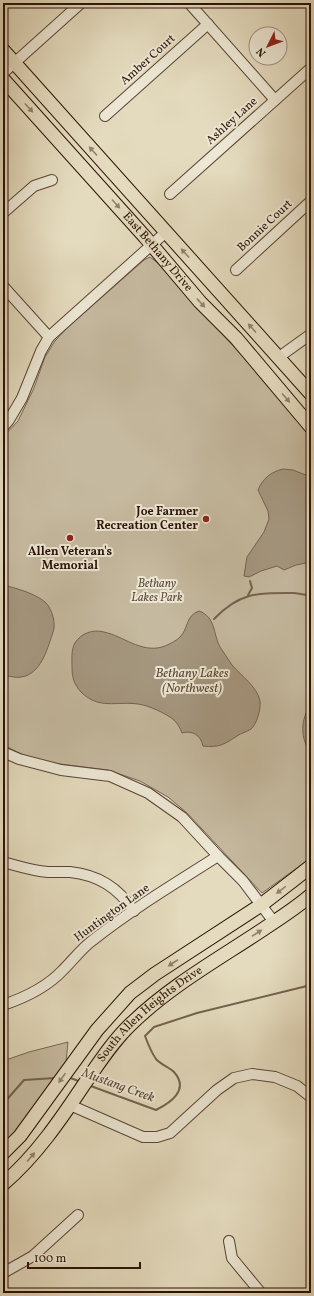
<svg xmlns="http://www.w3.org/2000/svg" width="314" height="1296" viewBox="0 0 314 1296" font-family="Vollkorn,serif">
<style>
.green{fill:#c5b99f;stroke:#786653}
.water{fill:#a59780;stroke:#746250}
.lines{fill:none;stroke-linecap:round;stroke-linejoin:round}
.stream{stroke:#746250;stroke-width:2}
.minor-casing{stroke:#594435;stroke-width:12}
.major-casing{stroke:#2b1207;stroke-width:15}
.minor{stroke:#ede8d5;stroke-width:10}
.major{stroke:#e4dbbe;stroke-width:13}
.oneway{fill:#91816c}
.poi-dot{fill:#8f2418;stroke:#ede8d5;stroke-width:1.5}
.labels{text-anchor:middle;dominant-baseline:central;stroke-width:4;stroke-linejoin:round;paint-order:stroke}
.street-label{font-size:12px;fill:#2b1207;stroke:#ede8d5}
.poi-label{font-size:12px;font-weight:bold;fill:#2b1207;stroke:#ede8d5;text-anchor:end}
.park-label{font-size:12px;font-style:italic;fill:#614c3c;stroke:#ede8d5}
.water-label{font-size:13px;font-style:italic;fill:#5c4737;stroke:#ede8d5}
</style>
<rect width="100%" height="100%" fill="#e4dbbe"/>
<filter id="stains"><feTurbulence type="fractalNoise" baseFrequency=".005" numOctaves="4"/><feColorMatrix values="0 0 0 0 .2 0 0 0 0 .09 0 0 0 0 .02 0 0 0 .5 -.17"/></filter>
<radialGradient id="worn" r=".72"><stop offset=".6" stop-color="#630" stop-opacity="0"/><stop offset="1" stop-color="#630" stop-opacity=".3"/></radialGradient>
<!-- green -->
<g class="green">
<polygon points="150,257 158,263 311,432 311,858 262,893 187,813 168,797 140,781 108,770 52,763 30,758 3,745 3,437 18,421 34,388 45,357 55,341 68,327 144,260"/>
<polygon points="68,1042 66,1062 19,1129 3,1145 3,1061 29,1052"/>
</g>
<!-- water -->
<g class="water">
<path d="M283,469l10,1 18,7v85l-15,3 -12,5 -7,-4 -16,5 -12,6 -5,-1 3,-19 17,-25 5,-13 -1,-8 -10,-21c5,-12 13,-18 25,-21z"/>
<path d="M3,585c13,3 34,9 43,18 4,4 8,14 8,20 1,5 -2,12 -4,18 -5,16 -14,39 -36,36 -4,-1 -8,0 -11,-3v-41l2,-3 -2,-12z"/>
<path d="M199,611c17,6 14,23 21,36 4,6 8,12 12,18 9,11 25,21 28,36 1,8 -3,23 -9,28 -4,3 -10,4 -14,7 -12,8 -18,12 -34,10 -2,-11 -11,-16 -21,-13 -2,-5 -4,-9 -8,-13 -7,-6 -26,-15 -36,-16 -22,-3 -39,6 -57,-12 -7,-8 -9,-14 -9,-25 0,-7 -1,-18 3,-24 6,-10 18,-14 29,-11 19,4 37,21 58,15 6,-2 14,-6 18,-10 9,-9 5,-21 19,-26z"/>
<path d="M311,705v48c-11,-14 -11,-34 0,-48z"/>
</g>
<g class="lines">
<!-- stream -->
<g class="stream">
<polyline points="248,595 252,588 250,581"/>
<path d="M214,619c26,-27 43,-26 79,-26 6,0 12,3 18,2"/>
<polyline points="68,1077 81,1082"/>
<path d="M88,1085l68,25c14,-7 34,-20 18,-38 -5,-5 -13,-7 -18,-13 -5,-7 -8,-15 -11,-23l9,-9 43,-14 114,-28"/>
<polyline points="3,1104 24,1080 55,1078"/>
</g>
<!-- minor casing -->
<g class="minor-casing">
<g id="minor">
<polyline points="189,3 275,100"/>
<polyline points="3,73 81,3"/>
<polyline points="105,116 208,24"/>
<polyline points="170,194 311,68"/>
<polyline points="3,213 34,186 52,180"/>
<polyline points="236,270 311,201"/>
<polyline points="3,286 49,337"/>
<polyline points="279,357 311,334"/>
<polyline points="3,427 9,420 22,398 41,351 49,337 60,327 166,232"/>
<polyline points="3,752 19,759 61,770 110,776 148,793 182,817 218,856 243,881 274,922"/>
<path d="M3,862c15,4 30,9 45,10 8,0 15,0 22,0 29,3 48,16 64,39"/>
<path d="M3,1005c21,-7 45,-19 60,-35 10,-10 19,-22 30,-30 39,-31 83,-57 125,-84"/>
<polyline points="70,1105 143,1137 157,1137 170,1133 217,1090 234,1078 252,1074 275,1077 297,1086 311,1097"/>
<polyline points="229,1241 232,1258 261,1293"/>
<polyline points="3,1273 33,1256 78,1215"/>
</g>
</g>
<!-- major casing -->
<g class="major-casing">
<g id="major">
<polyline points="3,50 311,394"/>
<path id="s1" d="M3,79l142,158 55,65 36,36 75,89"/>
<polyline points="3,1153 20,1136 97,1030 130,993 155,974 261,905 296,878 311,866"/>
<path id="s2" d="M3,1184c33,-28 58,-65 82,-101 14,-20 28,-42 46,-59 38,-37 84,-63 128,-92 18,-12 36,-23 52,-37"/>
</g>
</g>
<!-- minor -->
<use href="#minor" class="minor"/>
<!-- major -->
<use href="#major" class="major"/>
</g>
<!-- one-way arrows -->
<defs><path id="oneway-solid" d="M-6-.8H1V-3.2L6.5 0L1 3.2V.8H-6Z"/></defs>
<g class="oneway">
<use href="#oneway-solid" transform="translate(29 108) rotate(48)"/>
<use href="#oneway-solid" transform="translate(93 151) rotate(-132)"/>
<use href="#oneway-solid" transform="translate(116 204) rotate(48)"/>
<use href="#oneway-solid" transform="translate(185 253) rotate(-132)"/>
<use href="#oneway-solid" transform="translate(201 303) rotate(47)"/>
<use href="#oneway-solid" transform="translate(252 328) rotate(-132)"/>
<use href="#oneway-solid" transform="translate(286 398) rotate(49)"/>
<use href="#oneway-solid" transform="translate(281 890) rotate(143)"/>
<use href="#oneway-solid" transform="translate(257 933) rotate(-33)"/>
<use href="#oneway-solid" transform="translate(173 963) rotate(147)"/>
<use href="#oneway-solid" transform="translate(62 1078) rotate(125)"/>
<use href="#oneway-solid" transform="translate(31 1157) rotate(-50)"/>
</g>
<!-- markers -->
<g class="poi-dot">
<circle cx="206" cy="519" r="4"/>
<circle cx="70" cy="538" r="4"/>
</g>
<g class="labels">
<!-- street labels -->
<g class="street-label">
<text transform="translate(148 60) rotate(-42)">Amber Court</text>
<text transform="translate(232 121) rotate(-42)">Ashley Lane</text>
<text transform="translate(265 226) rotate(-43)">Bonnie Court</text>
<text stroke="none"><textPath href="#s1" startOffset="232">East Bethany Drive</textPath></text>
<text transform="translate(112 913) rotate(-36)">Huntington Lane</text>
<text stroke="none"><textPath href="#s2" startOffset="226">South Allen Heights Drive</textPath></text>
</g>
<!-- poi labels -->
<g class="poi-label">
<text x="198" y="512">Joe Farmer<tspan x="198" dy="14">Recreation Center</tspan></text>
<text x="70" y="552" text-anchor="middle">Allen Veteran's<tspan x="70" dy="14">Memorial</tspan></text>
</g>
<!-- park labels -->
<g class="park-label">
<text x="157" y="584">Bethany<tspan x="157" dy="14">Lakes Park</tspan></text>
</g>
<!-- water labels -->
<g class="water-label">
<text x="192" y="674">Bethany Lakes<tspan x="192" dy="15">(Northwest)</tspan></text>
<text transform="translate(118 1086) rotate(20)">Mustang Creek</text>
</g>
</g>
<!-- margin -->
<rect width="314" height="1296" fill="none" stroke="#e4dbbe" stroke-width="16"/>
<rect x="4" y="4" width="306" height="1288" fill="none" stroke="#2b1207" stroke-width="2"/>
<rect x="8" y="8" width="298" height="1280" fill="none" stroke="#2b1207"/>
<!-- north arrow -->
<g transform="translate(268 46) rotate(228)"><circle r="19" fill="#ede8d5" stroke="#9f9283"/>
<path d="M0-3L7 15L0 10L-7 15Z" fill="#8f2418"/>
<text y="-6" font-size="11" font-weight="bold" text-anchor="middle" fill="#2b1207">N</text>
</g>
<!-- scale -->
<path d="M28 1262v6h112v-6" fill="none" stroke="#2b1207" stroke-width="2"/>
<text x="34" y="1262" font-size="12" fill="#2b1207" stroke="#ede8d5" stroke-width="3" paint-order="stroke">100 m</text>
<rect width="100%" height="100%" filter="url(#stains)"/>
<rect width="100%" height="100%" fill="url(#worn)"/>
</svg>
